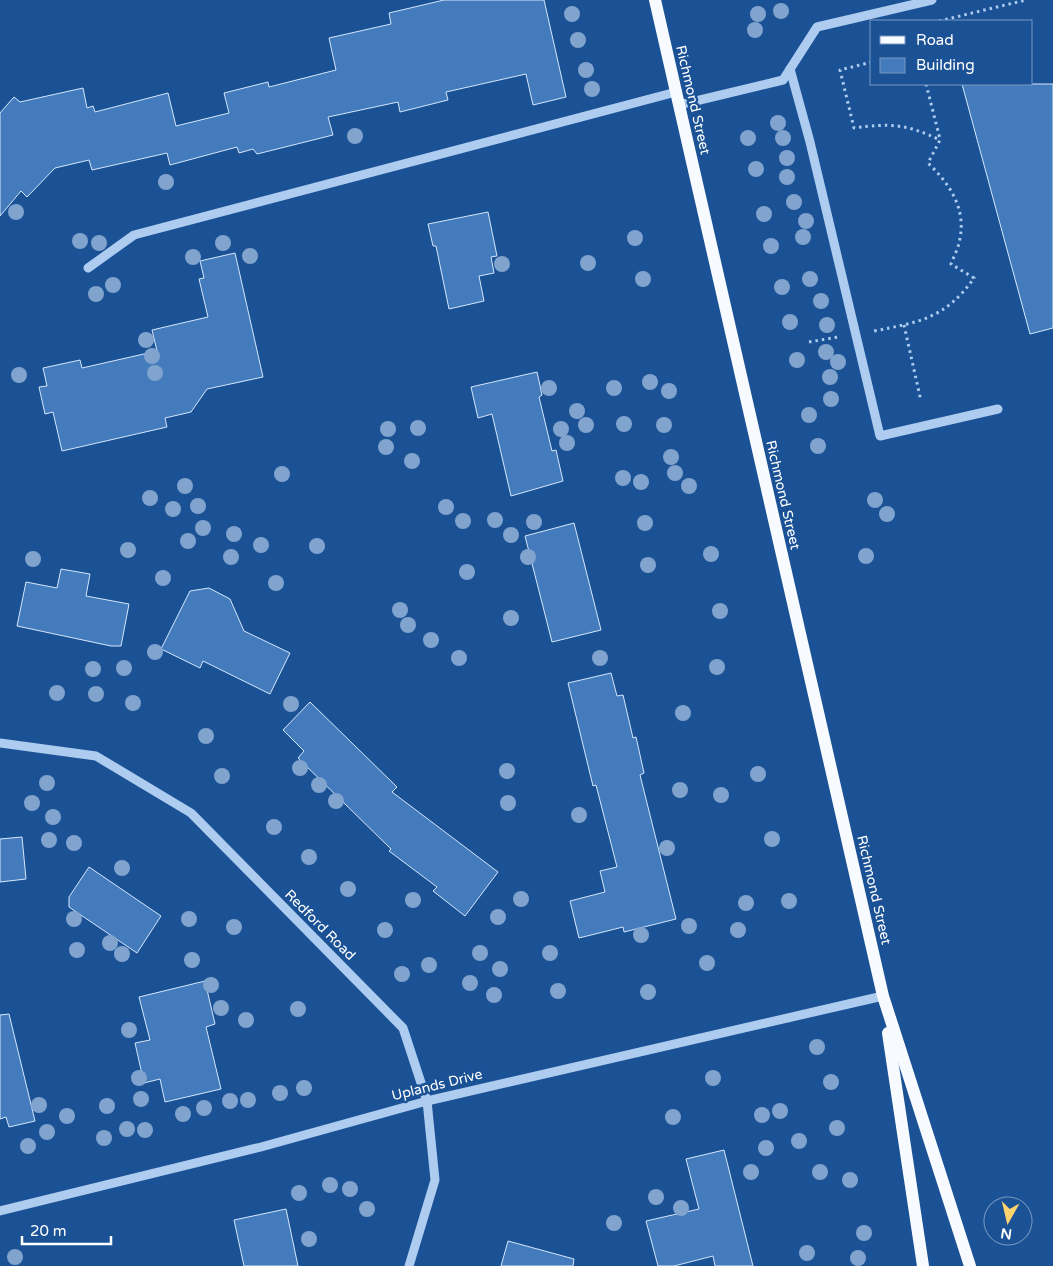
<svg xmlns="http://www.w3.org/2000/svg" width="1053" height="1266" viewBox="0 0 1053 1266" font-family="'Varela Round',sans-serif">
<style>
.building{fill:#447bbd;stroke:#d5e7fb}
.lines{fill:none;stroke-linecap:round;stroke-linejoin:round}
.path{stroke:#aeccf0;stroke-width:3;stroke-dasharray:2.5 4;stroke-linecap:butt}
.minor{stroke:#aeccf0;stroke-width:9}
.major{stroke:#f7faff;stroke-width:12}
.tree{fill:#81a4ce}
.labels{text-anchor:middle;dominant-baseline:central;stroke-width:5;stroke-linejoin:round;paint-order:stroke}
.street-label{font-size:14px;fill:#fff;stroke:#1b5296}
</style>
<rect width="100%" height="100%" fill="#1b5296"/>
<!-- building -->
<g class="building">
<polygon points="444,0 544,0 566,97 533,105 526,74 446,92 448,100 400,112 398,102 328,117 333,135 257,154 253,149 239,153 237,147 170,165 167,153 92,170 89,160 55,168 27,197 21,191 0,216 0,113 14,97 20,102 83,88 87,108 93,106 95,112 168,93 176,126 229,113 224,93 268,82 269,87 336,70 329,38 391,24 389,13"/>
<polygon points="962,84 1053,84 1053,328 1030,334"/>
<polygon points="488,212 497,256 491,257 494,273 479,276 484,301 449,309 436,246 433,246 428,224"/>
<polygon points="235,253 263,377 207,389 191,412 165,418 167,427 62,451 53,412 45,414 39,387 47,386 43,368 80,360 82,368 157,351 152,330 208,317 199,279 204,278 200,261"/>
<polygon points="537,372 542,395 539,397 552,451 556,450 563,481 511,496 492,414 478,418 471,387"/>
<polygon points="574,523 601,630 552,642 525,536"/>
<polygon points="61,569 90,574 86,596 129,604 121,646 111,646 17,626 26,582 57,588"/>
<polygon points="209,588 230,599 244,631 290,653 270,694 203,661 200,668 161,649 190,591"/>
<polygon points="611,673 617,696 623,695 633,738 636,737 644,773 640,775 676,919 624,932 623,927 579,938 570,901 605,892 600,871 617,867 596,785 593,786 568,683"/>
<polygon points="310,702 397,787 392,792 498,872 465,916 433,891 437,887 389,851 391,849 298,758 304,751 283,730"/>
<polygon points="22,837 26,879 0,882 0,839"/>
<polygon points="89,867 161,916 137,953 69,907 69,897"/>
<polygon points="205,981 215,1024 206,1027 221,1089 165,1102 160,1079 144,1083 135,1043 150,1040 139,997"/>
<polygon points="9,1014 35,1121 9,1127 6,1117 0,1119 0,1015"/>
<polygon points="724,1150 753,1266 715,1266 713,1256 674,1266 658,1266 646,1221 699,1209 686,1159"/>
<polygon points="286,1209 298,1266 244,1266 234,1220"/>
<polygon points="508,1241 574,1259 573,1266 501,1266"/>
</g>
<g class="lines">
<!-- path -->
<g class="path">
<polyline points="939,21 1026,0"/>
<path d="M872,62l-32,8 14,58c36,-5 53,-4 86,12l-12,23c21,20 38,45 32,75 -1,9 -6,18 -9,26l23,14c-29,41 -55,44 -100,53"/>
<polyline points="926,84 940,139"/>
<polyline points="904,325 921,401"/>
<polyline points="809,342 838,337"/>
</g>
<!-- minor -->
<g class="minor">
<polyline points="790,69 810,142 880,436 998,409"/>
<polyline points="679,105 783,80 817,27 932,0"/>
<polyline points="88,268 134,235 676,92"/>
<polyline points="0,743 96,756 191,813 403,1028 427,1101 435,1180 409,1266"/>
<polyline points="0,1211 261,1147 427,1101 883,996"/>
</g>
<!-- major -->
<g class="major">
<polyline points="655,0 883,996 970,1266"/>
<polyline points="888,1033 923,1266"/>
</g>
</g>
<!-- trees -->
<g class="tree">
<circle cx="781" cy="11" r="8"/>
<circle cx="572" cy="14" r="8"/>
<circle cx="758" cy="14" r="8"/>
<circle cx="755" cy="30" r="8"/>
<circle cx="578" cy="40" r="8"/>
<circle cx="586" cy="70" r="8"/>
<circle cx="592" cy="89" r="8"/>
<circle cx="778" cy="123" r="8"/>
<circle cx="355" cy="136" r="8"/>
<circle cx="748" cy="138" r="8"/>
<circle cx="783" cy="138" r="8"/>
<circle cx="787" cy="158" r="8"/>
<circle cx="756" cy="169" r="8"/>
<circle cx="787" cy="177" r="8"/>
<circle cx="166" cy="182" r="8"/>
<circle cx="794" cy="202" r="8"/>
<circle cx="16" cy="212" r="8"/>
<circle cx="764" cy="214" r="8"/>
<circle cx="806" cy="221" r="8"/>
<circle cx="803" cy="237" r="8"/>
<circle cx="635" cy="238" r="8"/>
<circle cx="80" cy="241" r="8"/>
<circle cx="99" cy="243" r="8"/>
<circle cx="223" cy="243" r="8"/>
<circle cx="771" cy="246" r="8"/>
<circle cx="250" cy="256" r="8"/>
<circle cx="193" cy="257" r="8"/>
<circle cx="588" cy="263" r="8"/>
<circle cx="502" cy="264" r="8"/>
<circle cx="643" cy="279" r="8"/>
<circle cx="810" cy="279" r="8"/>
<circle cx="113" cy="285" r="8"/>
<circle cx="782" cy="287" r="8"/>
<circle cx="96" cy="294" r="8"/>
<circle cx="821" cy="301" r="8"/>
<circle cx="790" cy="322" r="8"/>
<circle cx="827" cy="325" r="8"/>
<circle cx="146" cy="340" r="8"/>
<circle cx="826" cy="352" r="8"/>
<circle cx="152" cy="356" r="8"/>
<circle cx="797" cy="360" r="8"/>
<circle cx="838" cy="362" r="8"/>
<circle cx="155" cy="373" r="8"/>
<circle cx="19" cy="375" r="8"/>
<circle cx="830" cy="377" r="8"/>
<circle cx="650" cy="382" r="8"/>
<circle cx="549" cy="388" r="8"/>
<circle cx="614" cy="388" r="8"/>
<circle cx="669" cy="391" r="8"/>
<circle cx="831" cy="399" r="8"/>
<circle cx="577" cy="411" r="8"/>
<circle cx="809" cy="415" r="8"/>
<circle cx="624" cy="424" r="8"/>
<circle cx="586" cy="425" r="8"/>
<circle cx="664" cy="425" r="8"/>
<circle cx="418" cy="428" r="8"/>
<circle cx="388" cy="429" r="8"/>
<circle cx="561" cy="429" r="8"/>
<circle cx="567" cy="443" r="8"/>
<circle cx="818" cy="446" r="8"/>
<circle cx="386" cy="447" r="8"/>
<circle cx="671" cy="457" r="8"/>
<circle cx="412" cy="461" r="8"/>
<circle cx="675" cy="473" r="8"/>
<circle cx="282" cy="474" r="8"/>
<circle cx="623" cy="478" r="8"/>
<circle cx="641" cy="482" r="8"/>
<circle cx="185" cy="486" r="8"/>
<circle cx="689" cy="486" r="8"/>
<circle cx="150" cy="498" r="8"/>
<circle cx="875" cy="500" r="8"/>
<circle cx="198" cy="506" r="8"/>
<circle cx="446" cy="507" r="8"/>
<circle cx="173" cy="509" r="8"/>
<circle cx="887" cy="514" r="8"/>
<circle cx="495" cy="520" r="8"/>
<circle cx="463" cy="521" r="8"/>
<circle cx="534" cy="522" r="8"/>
<circle cx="645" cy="523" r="8"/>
<circle cx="203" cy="528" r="8"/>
<circle cx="234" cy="534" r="8"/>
<circle cx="511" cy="535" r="8"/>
<circle cx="188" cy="541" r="8"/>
<circle cx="261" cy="545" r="8"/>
<circle cx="317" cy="546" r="8"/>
<circle cx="128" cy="550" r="8"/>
<circle cx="711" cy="554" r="8"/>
<circle cx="866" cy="556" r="8"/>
<circle cx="231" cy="557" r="8"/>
<circle cx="528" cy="557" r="8"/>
<circle cx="33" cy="559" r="8"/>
<circle cx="648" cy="565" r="8"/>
<circle cx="467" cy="572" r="8"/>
<circle cx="163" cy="578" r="8"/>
<circle cx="276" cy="583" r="8"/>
<circle cx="400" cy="610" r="8"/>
<circle cx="720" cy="611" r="8"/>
<circle cx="511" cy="618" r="8"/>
<circle cx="408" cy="625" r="8"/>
<circle cx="431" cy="640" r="8"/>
<circle cx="155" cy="652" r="8"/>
<circle cx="459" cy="658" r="8"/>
<circle cx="600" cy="658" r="8"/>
<circle cx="717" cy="667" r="8"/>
<circle cx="124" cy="668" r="8"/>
<circle cx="93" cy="669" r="8"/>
<circle cx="57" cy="693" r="8"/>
<circle cx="96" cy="694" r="8"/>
<circle cx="133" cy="703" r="8"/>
<circle cx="291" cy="704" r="8"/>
<circle cx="683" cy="713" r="8"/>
<circle cx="206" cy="736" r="8"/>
<circle cx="300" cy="768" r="8"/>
<circle cx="507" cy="771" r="8"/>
<circle cx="758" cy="774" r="8"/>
<circle cx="222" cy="776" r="8"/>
<circle cx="47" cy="783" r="8"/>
<circle cx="319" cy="785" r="8"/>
<circle cx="680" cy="790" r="8"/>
<circle cx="721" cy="795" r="8"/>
<circle cx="336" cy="801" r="8"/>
<circle cx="32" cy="803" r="8"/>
<circle cx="508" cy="803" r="8"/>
<circle cx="579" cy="815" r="8"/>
<circle cx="53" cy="817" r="8"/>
<circle cx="274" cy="827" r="8"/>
<circle cx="772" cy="839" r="8"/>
<circle cx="49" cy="840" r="8"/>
<circle cx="74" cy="843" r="8"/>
<circle cx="667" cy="848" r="8"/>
<circle cx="309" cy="857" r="8"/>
<circle cx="122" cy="868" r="8"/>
<circle cx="348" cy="889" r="8"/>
<circle cx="521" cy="899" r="8"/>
<circle cx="413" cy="900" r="8"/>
<circle cx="789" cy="901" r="8"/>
<circle cx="746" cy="903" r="8"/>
<circle cx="498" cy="917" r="8"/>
<circle cx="74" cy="919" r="8"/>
<circle cx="189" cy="919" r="8"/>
<circle cx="689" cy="926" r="8"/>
<circle cx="234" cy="927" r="8"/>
<circle cx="385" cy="930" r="8"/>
<circle cx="738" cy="930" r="8"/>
<circle cx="641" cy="935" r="8"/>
<circle cx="110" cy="943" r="8"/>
<circle cx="77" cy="950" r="8"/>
<circle cx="480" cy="953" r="8"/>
<circle cx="550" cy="953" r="8"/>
<circle cx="122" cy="954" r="8"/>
<circle cx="192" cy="960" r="8"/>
<circle cx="707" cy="963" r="8"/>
<circle cx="429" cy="965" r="8"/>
<circle cx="500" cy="969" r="8"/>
<circle cx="402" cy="974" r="8"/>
<circle cx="470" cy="983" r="8"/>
<circle cx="211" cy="985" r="8"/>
<circle cx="558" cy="991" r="8"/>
<circle cx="648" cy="992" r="8"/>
<circle cx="494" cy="995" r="8"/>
<circle cx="221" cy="1008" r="8"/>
<circle cx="298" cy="1009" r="8"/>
<circle cx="246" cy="1020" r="8"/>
<circle cx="129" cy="1030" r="8"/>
<circle cx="817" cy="1047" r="8"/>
<circle cx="139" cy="1078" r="8"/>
<circle cx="713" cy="1078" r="8"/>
<circle cx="831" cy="1082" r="8"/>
<circle cx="304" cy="1088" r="8"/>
<circle cx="280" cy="1093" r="8"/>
<circle cx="141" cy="1099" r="8"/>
<circle cx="248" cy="1100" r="8"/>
<circle cx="230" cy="1101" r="8"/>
<circle cx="39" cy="1105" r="8"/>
<circle cx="107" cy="1106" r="8"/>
<circle cx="204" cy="1108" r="8"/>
<circle cx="780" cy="1111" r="8"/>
<circle cx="183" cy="1114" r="8"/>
<circle cx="762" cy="1115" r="8"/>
<circle cx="67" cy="1116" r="8"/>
<circle cx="673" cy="1117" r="8"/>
<circle cx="837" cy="1128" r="8"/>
<circle cx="127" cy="1129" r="8"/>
<circle cx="145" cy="1130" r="8"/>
<circle cx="47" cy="1132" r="8"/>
<circle cx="104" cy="1138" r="8"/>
<circle cx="799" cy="1141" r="8"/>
<circle cx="28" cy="1146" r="8"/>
<circle cx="766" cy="1148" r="8"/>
<circle cx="751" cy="1172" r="8"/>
<circle cx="820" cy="1172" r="8"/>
<circle cx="850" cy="1180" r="8"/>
<circle cx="330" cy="1185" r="8"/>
<circle cx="350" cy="1189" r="8"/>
<circle cx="299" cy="1193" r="8"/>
<circle cx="656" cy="1197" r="8"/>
<circle cx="681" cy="1208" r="8"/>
<circle cx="367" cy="1209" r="8"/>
<circle cx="614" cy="1223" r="8"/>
<circle cx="864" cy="1233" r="8"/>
<circle cx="309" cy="1239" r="8"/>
<circle cx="807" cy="1253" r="8"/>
<circle cx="15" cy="1257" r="8"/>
<circle cx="858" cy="1258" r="8"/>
</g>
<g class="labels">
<!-- street labels -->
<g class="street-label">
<text transform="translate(693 100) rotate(77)">Richmond Street</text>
<text transform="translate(783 495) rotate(77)">Richmond Street</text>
<text transform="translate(874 890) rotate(77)">Richmond Street</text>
<text transform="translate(320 925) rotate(45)">Redford Road</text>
<text transform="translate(437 1085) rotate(-14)">Uplands Drive</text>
</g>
</g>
<!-- legend -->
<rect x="870" y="20" width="162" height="65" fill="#1b5296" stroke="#7697c0"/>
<rect x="880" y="36" width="25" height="8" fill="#f7faff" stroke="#7697c0"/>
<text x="916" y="45" font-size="15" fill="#ffffff">Road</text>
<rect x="880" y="58" width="25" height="15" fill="#447bbd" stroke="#7697c0"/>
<text x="916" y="70" font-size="15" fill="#ffffff">Building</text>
<!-- north arrow -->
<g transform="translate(1008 1221) rotate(188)"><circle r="24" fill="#1b5296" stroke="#7697c0"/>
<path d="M0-4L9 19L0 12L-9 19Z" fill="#ffd46d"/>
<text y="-8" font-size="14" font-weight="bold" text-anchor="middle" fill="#ffffff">N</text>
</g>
<!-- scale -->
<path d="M22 1236v8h89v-8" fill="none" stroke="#ffffff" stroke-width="2.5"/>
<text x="30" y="1236" font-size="15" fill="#ffffff" stroke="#1b5296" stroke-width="4" paint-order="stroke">20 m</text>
</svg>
